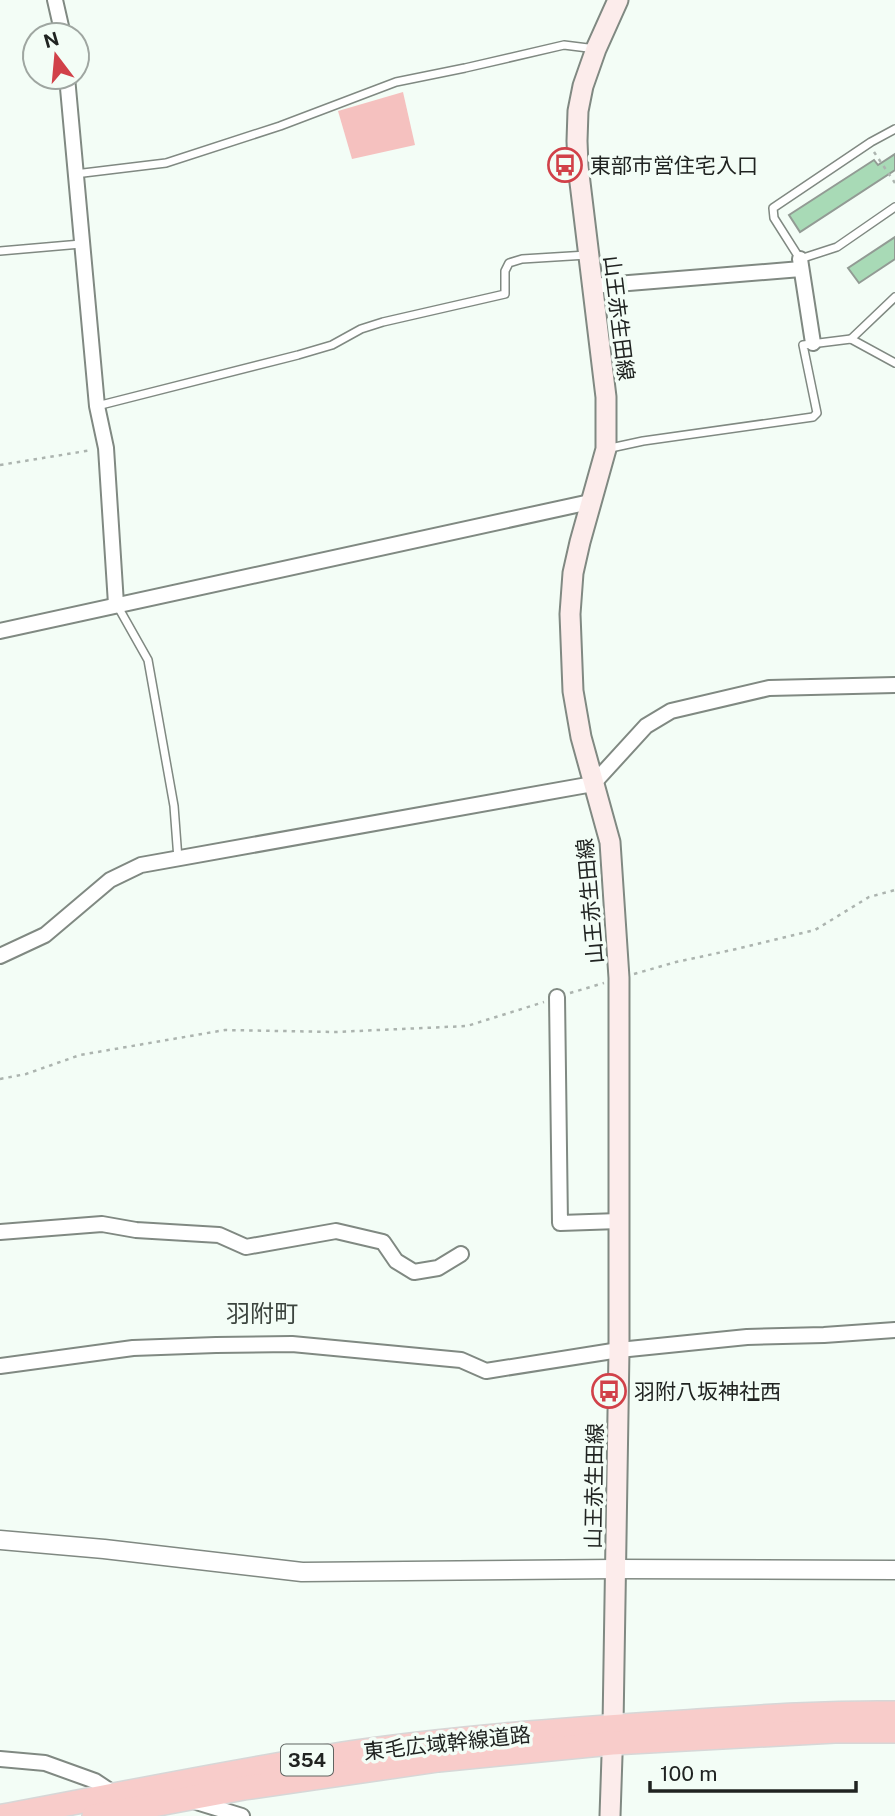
<svg xmlns="http://www.w3.org/2000/svg" width="895" height="1816" viewBox="0 0 895 1816" font-family="'Public Sans','Noto Sans JP',sans-serif">
<style>
.green{fill:#f5c1bf}
.building{fill:#a8dab6;stroke:#929b94;stroke-width:2}
.lines{fill:none;stroke-linecap:round;stroke-linejoin:round}
.service-casing{stroke:#808982;stroke-width:10}
.minor-casing{stroke:#808982;stroke-width:18}
.tertiary-casing{stroke:#808982;stroke-width:21}
.secondary-casing{stroke:#808982;stroke-width:23}
.trunk-casing{stroke:#d7d7d7;stroke-width:26}
.path{stroke:#acb4af;stroke-width:2.5;stroke-dasharray:3.5 5;stroke-linecap:butt}
.service{stroke:#fff;stroke-width:7}
.minor{stroke:#fff;stroke-width:14}
.tertiary{stroke:#fff;stroke-width:18}
.secondary{stroke:#fceceb;stroke-width:19}
.trunk{stroke:#f8ccca;stroke-width:23}
.labels{text-anchor:middle;dominant-baseline:central;stroke-width:7;stroke-linejoin:round;paint-order:stroke}
.shield{fill:#f3fdf6;stroke:#5f6461;stroke-width:2}
.shield-label{font-size:19px;font-weight:bold;fill:#202321}
.poi-label{font-size:21px;fill:#202321;stroke:#f3fdf6;text-anchor:start}
.street-label{font-size:21px;fill:#202321;stroke:#f3fdf6}
.quarter-label{font-size:24px;fill:#3d453f;stroke:#f3fdf6}
</style>
<rect width="100%" height="100%" fill="#f3fdf6"/>
<!-- green -->
<polygon class="green" points="403,92 415,145 352,159 338,111"/>
<!-- building -->
<g class="building">
<polygon points="895,154 895,170 800,232 789,215 874,160 878,165"/>
<polygon points="895,237 895,259 859,283 848,268"/>
</g>
<g class="lines">
<!-- service casing -->
<g class="service-casing">
<g id="service">
<polyline points="895,129 871,142 773,208 774,218 800,259 837,247 895,207"/>
<polyline points="75,174 166,163 280,126 396,82 465,68 564,45 596,49"/>
<polyline points="0,251 81,244"/>
<polyline points="851,339 895,297"/>
<polyline points="97,406 298,355 332,345 361,329 383,322 505,294 505,271 509,263 522,259 587,255"/>
<polyline points="606,449 643,441 813,417 817,413 803,345 851,339 895,363"/>
<polyline points="117,605 148,660 174,806 178,859"/>
</g>
</g>
<!-- minor casing -->
<g class="minor-casing">
<g id="minor">
<polyline points="55,0 63,35"/>
<polyline points="67,77 97,406 106,448 116,604"/>
<polyline points="800,259 813,343"/>
<polyline points="592,286 801,269"/>
<polyline points="0,631 590,502"/>
<polyline points="0,956 45,935 110,880 141,865 593,784 646,726 671,711 769,688 895,685"/>
<polyline points="557,997 560,1223 619,1221"/>
<polyline points="0,1232 102,1224 136,1230 219,1235 246,1247 336,1231 383,1242 396,1261 414,1272 438,1268 461,1254"/>
<polyline points="0,1366 133,1348 216,1345 292,1344 461,1360 486,1371 619,1350 747,1337 824,1335 895,1330"/>
<polyline points="0,1759 45,1763 95,1781 116,1795"/>
<polyline points="193,1801 242,1816"/>
</g>
</g>
<!-- tertiary casing -->
<g class="tertiary-casing">
<polyline id="tertiary" points="0,1540 104,1549 302,1572 616,1569 895,1570"/>
</g>
<!-- secondary casing -->
<g class="secondary-casing">
<polyline id="secondary" points="610,1816 613,1726 619,1350 619,978 610,842 581,737 573,691 570,614 573,573 580,542 606,449 606,397 578,166 577,141 578,111 583,86 596,49 618,0"/>
</g>
<!-- trunk casing -->
<g class="trunk-casing">
<g id="trunk">
<path d="M3,1816c113,-21 225,-44 339,-62 107,-16 217,-24 326,-31 76,-5 151,-11 227,-10"/>
<polyline points="94,1816 244,1788 438,1760 612,1743 835,1731 895,1731"/>
</g>
</g>
<!-- path -->
<g class="path">
<polyline points="874,152 895,183"/>
<polyline points="0,465 92,450"/>
<polyline points="634,974 676,962 732,950 815,930 869,897 895,890"/>
<polyline points="570,993 604,983"/>
<polyline points="0,1079 26,1074 80,1055 225,1030 335,1032 467,1026 544,1002"/>
</g>
<!-- service -->
<use href="#service" class="service"/>
<!-- minor -->
<use href="#minor" class="minor"/>
<!-- tertiary -->
<use href="#tertiary" class="tertiary"/>
<!-- secondary -->
<use href="#secondary" class="secondary"/>
<!-- trunk -->
<use href="#trunk" class="trunk"/>
</g>
<!-- icons -->
<defs>
<g id="bus-ring" transform="scale(1.75)"><circle r="9.5" fill="#f3fdf6" stroke="#d14149" stroke-width="1.5"/><path d="M-5-6H5V4H4V6H2V4H-2V6H-4V4H-5ZM-3.5-4V0h7V-4ZM-3.5 1.2v1.5H-2V1.2ZM2 1.2v1.5H3.5V1.2Z" fill="#d14149"/></g>
</defs>
<g fill-rule="evenodd">
<use href="#bus-ring" x="565" y="165"/>
<use href="#bus-ring" x="609" y="1391"/>
</g>
<g class="labels">
<!-- shield labels -->
<rect class="shield" x="281" y="1744.5" width="52" height="31" rx="5"/>
<g class="shield-label">
<text x="307" y="1760">354</text>
</g>
<!-- poi labels -->
<g class="poi-label">
<text x="590" y="165">東部市営住宅入口</text>
<text x="634" y="1391">羽附八坂神社西</text>
</g>
<!-- street labels -->
<g class="street-label">
<text transform="translate(619 318) rotate(83)">山王赤生田線</text>
<text transform="translate(590 901) rotate(-95)">山王赤生田線</text>
<text transform="translate(594 1486) rotate(-89)">山王赤生田線</text>
<text transform="translate(447 1743) rotate(-6)">東毛広域幹線道路</text>
</g>
<!-- quarter labels -->
<g class="quarter-label">
<text x="262" y="1313">羽附町</text>
</g>
</g>
<!-- north arrow -->
<g transform="translate(56 56) rotate(344)"><circle r="33" fill="#f3fdf6" stroke="#9fa6a1" stroke-width="2"/>
<path d="M0-5L12 26L0 18L-12 26Z" fill="#d14149"/>
<text y="-10" font-size="19" font-weight="bold" text-anchor="middle" fill="#202321">N</text>
</g>
<!-- scale -->
<path d="M650 1781v10h206v-10" fill="none" stroke="#202321" stroke-width="3.5"/>
<text x="660" y="1781" font-size="21" fill="#202321" stroke="#f3fdf6" stroke-width="5" paint-order="stroke">100 m</text>
</svg>
